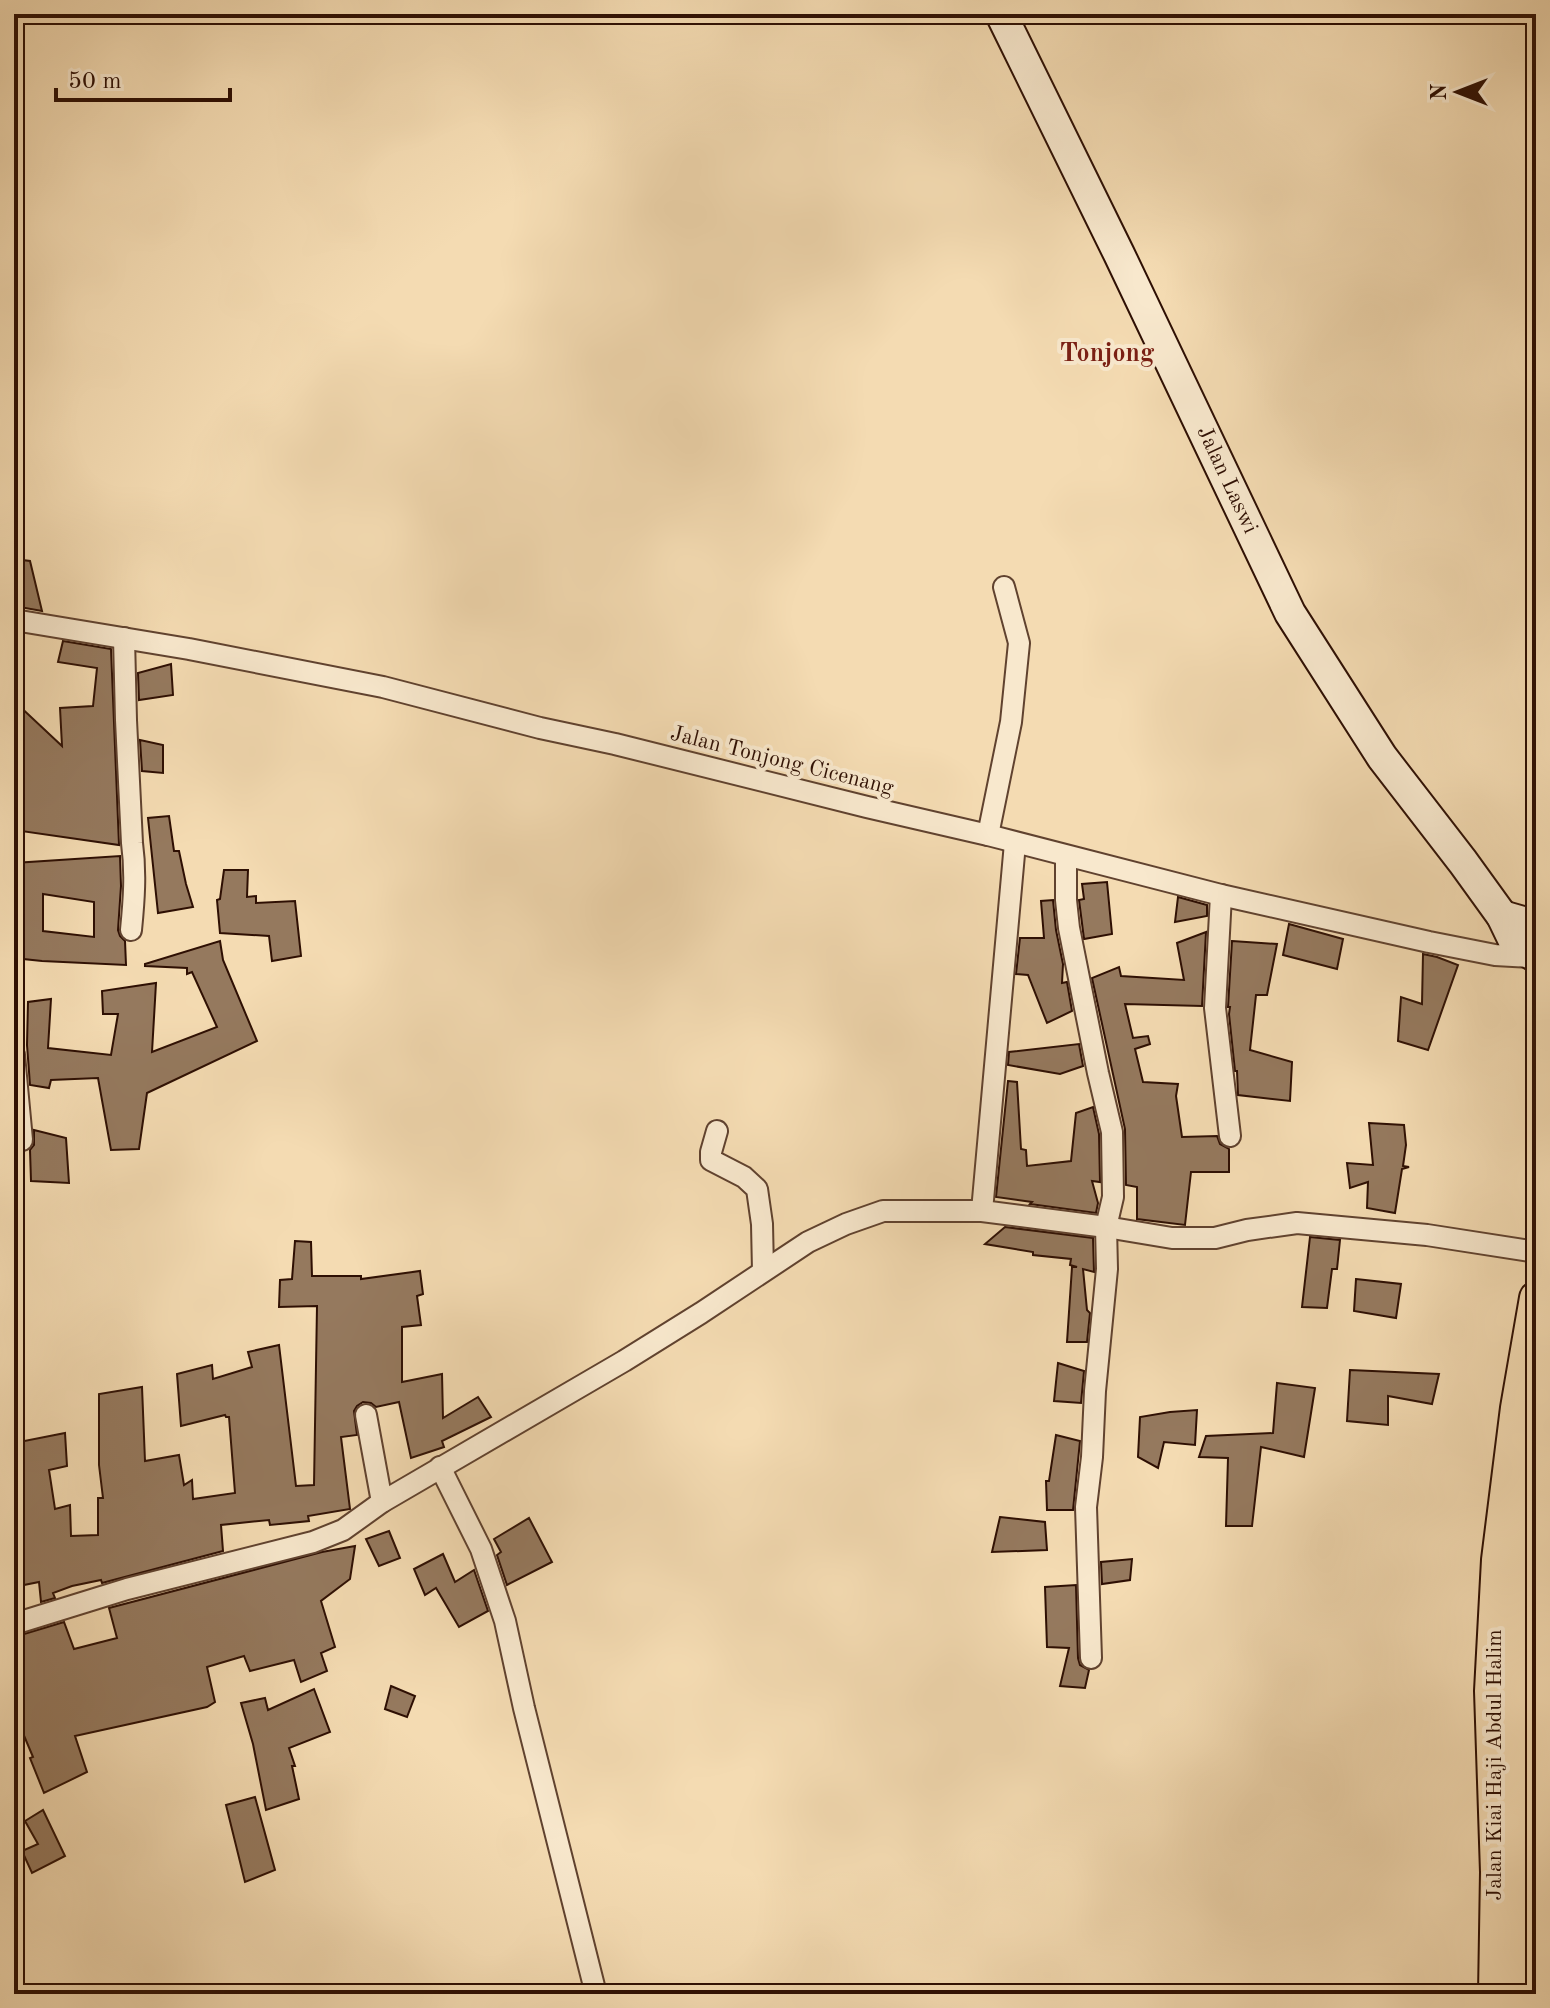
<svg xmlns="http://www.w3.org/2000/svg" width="1550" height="2008" viewBox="0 0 1550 2008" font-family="'Old Standard TT',serif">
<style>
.building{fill:#95795e;stroke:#2e0f03;stroke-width:2;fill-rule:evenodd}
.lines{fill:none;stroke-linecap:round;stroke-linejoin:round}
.street-casing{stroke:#60422f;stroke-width:24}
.secondary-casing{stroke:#2e0f03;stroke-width:34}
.primary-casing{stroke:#2e0f03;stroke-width:36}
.street{stroke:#f8e8cd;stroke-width:20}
.secondary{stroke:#f8e8cd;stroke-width:30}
.primary{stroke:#f4dbb2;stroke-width:32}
.labels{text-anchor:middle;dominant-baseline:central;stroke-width:8;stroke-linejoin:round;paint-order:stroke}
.street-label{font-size:22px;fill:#2e0f03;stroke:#f8e8cd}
.quarter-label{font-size:26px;font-weight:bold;fill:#7a1f14;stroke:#f8e8cd}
</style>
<rect width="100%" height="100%" fill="#f4dbb2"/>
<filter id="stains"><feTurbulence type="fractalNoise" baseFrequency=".0025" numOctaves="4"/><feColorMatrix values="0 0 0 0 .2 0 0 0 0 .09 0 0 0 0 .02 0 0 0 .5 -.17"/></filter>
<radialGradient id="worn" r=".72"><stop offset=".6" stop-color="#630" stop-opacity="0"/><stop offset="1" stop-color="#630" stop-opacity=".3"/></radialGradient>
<!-- building -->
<g class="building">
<polygon points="14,559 30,561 42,611 14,606"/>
<polygon points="63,641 111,649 119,845 14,830 14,701 62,746 60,708 93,706 97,668 58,662"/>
<polygon points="171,664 173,695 139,700 138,673"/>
<polygon points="140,740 163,745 163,773 142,771"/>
<polygon points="169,816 174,851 179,851 186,884 193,907 158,913 148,818"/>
<path d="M120,856l1,30 -3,44 2,6 5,5 1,24 -84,-4 -28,-3v-95zM43,894l51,8v35l-51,-6z"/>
<polygon points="224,870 248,870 247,897 256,896 256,903 295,901 301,956 272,961 269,936 220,933 217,900 220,899"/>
<polygon points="1107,882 1112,934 1084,939 1079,900 1084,899 1082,884"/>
<polygon points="1178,897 1207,905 1207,916 1175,922"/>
<polygon points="1053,900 1056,930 1063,964 1062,983 1067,982 1072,1011 1047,1023 1028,975 1016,974 1020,938 1044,938 1041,901"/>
<polygon points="1289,924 1343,939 1337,969 1283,955"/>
<polygon points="1206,932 1202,1006 1125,1004 1133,1038 1148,1036 1150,1044 1135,1049 1143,1082 1178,1084 1176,1096 1182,1137 1217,1136 1220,1144 1229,1149 1229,1172 1191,1172 1185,1225 1137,1219 1137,1187 1126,1185 1125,1129 1092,978 1119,967 1121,976 1184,980 1177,943"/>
<polygon points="220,941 223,960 257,1041 147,1093 139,1149 111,1150 98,1078 51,1080 49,1088 30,1085 27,1045 28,1002 51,999 48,1048 111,1055 118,1014 103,1014 102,991 156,983 152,1052 217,1027 192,972 187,974 187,968 145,966 145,964"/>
<polygon points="1232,941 1277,944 1267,995 1256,995 1250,1050 1292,1062 1290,1101 1238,1095 1237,1071 1235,1071 1229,1014 1230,1007 1228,1007"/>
<polygon points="1423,954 1437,957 1458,965 1428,1050 1398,1041 1401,997 1422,1004"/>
<polygon points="1079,1044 1083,1066 1060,1074 1008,1065 1009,1052"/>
<polygon points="1008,1081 1017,1082 1021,1149 1026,1150 1027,1166 1071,1161 1076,1113 1093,1107 1099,1134 1100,1182 1092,1181 1098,1203 1096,1213 1030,1204 1032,1202 996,1197"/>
<polygon points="1369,1123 1404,1125 1406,1145 1403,1166 1409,1167 1402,1169 1395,1213 1367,1208 1368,1182 1350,1188 1347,1163 1373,1165"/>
<polygon points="34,1130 66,1138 69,1183 31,1181 30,1150 34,1145"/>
<polygon points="1005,1227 1093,1238 1094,1272 1083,1269 1087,1310 1090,1313 1087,1342 1067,1342 1072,1267 1077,1267 1070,1265 1071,1259 1033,1255 1033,1252 985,1244"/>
<polygon points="1310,1237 1340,1240 1337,1269 1332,1269 1327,1308 1302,1307"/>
<polygon points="295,1241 311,1242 312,1276 361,1276 361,1279 420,1271 423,1294 417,1296 421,1325 402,1327 402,1382 442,1374 443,1418 478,1397 491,1417 442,1441 444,1447 411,1458 399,1402 376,1407 371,1403 363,1402 357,1406 354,1411 357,1435 341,1437 350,1509 308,1516 309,1521 270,1525 269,1520 221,1525 223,1551 102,1583 101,1580 72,1586 53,1593 55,1598 41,1602 39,1582 14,1587 14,1532 18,1530 14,1443 65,1433 67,1466 49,1470 55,1509 70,1505 71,1536 98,1535 98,1498 103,1498 99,1465 99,1394 142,1387 145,1461 179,1455 184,1485 192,1480 193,1499 235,1493 229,1417 226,1417 225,1415 181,1426 177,1374 212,1365 213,1379 252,1367 248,1352 279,1345 296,1486 314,1485 317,1306 279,1307 280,1280 292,1279"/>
<polygon points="1356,1279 1401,1284 1396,1318 1354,1311"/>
<polygon points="1058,1363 1084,1371 1081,1403 1054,1401"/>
<polygon points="1350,1370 1439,1374 1432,1404 1388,1396 1388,1425 1347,1421"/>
<polygon points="1277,1383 1315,1388 1304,1457 1261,1447 1252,1526 1226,1526 1228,1458 1199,1457 1206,1436 1273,1433"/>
<polygon points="1197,1410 1195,1445 1164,1442 1158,1468 1138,1457 1140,1417 1170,1412"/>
<polygon points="1056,1435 1080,1441 1073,1510 1047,1510 1046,1481 1049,1481"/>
<polygon points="1000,1517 1045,1522 1047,1550 992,1552"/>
<polygon points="529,1518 552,1562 507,1585 497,1555 501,1552 494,1539"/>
<polygon points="389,1531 400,1558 379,1566 366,1539"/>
<polygon points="355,1546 350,1579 321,1601 335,1647 321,1653 327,1671 301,1682 294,1660 250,1671 244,1656 207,1667 215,1702 207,1707 75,1736 87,1772 44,1793 30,1758 33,1757 14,1712 14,1637 64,1622 74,1649 117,1638 109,1608 322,1552"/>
<polygon points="443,1554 455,1582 474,1570 488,1611 459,1627 436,1588 425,1595 414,1569"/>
<polygon points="1132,1559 1130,1580 1102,1584 1101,1562"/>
<polygon points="1076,1585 1078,1658 1080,1665 1089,1670 1085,1688 1060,1686 1069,1648 1047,1647 1045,1587"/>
<polygon points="391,1686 415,1696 407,1717 385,1709"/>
<polygon points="314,1689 330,1732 289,1748 295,1766 292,1766 299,1799 266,1810 253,1744 241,1703 265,1698 268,1710"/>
<polygon points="255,1797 275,1870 245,1882 226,1805"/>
<polygon points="43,1810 65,1856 32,1873 22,1851 38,1844 25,1821"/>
</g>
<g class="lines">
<!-- street casing -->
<g class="street-casing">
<g id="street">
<polyline points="14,620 189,649 383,687 540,728 615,744 867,807 988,835 1221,895 1429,942 1495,955 1532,957"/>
<path d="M124,638l2,82 6,123c4,29 2,57 -1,87"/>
<polyline points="988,835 1011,722 1019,643 1004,587"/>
<polyline points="1066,856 1066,900 1069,928 1098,1073 1112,1132 1113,1197 1106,1227 1107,1269 1095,1391 1092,1457 1086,1507 1091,1658"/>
<polyline points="1221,895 1215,1008 1230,1136"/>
<polyline points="14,1055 22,1140"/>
<polyline points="717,1131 711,1152 711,1160 744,1177 757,1189 762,1224 763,1271"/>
<polyline points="982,1211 1015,843"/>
<polyline points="366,1415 382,1502"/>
<polyline points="440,1467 481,1549 505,1621 524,1708 596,1994"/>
<polyline points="14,1624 127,1589 313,1542 343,1530 382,1502 624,1361 701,1313 808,1242 846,1224 883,1211 982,1211 1106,1227 1172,1238 1215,1238 1247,1230 1297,1223 1427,1235 1536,1252"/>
</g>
</g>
<!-- secondary casing -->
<g class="secondary-casing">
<g id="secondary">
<polyline points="1001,14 1119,254 1290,613 1382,757 1463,862 1502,916 1515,943 1536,957"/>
<polyline points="1502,916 1530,924 1536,928"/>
</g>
</g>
<!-- primary casing -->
<g class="primary-casing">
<g id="primary">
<polyline points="1495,1994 1497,1872 1491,1691 1498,1560 1517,1408 1536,1298"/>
<polyline points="1527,1994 1519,1783 1525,1555 1536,1470"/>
</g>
</g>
<!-- street -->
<use href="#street" class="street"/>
<!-- secondary -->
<use href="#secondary" class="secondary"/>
<!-- primary -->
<use href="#primary" class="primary"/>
</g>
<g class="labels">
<!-- street labels -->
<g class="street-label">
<text transform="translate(1227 480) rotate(65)">Jalan Laswi</text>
<text transform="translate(782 761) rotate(14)">Jalan Tonjong Cicenang</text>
<text transform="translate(1495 1765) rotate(-90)">Jalan Kiai Haji Abdul Halim</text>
</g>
<!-- quarter labels -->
<g class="quarter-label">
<text x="1107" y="354">Tonjong</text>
</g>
</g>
<!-- margin -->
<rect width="1550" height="2008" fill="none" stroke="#f4dbb2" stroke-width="48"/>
<rect x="16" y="16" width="1518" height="1976" fill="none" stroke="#2e0f03" stroke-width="4"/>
<rect x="24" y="24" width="1502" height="1960" fill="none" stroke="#2e0f03" stroke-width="2"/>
<!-- north arrow -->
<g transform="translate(1458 92) rotate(270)" stroke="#f8e8cd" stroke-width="6" paint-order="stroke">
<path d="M0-6L14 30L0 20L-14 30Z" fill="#2e0f03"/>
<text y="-12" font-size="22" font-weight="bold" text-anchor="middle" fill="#2e0f03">N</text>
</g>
<!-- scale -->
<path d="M56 88v12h174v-12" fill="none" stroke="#2e0f03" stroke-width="4"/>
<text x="68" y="88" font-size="24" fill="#2e0f03" stroke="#f8e8cd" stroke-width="6" paint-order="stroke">50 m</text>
<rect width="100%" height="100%" filter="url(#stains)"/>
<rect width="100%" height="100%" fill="url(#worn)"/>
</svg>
